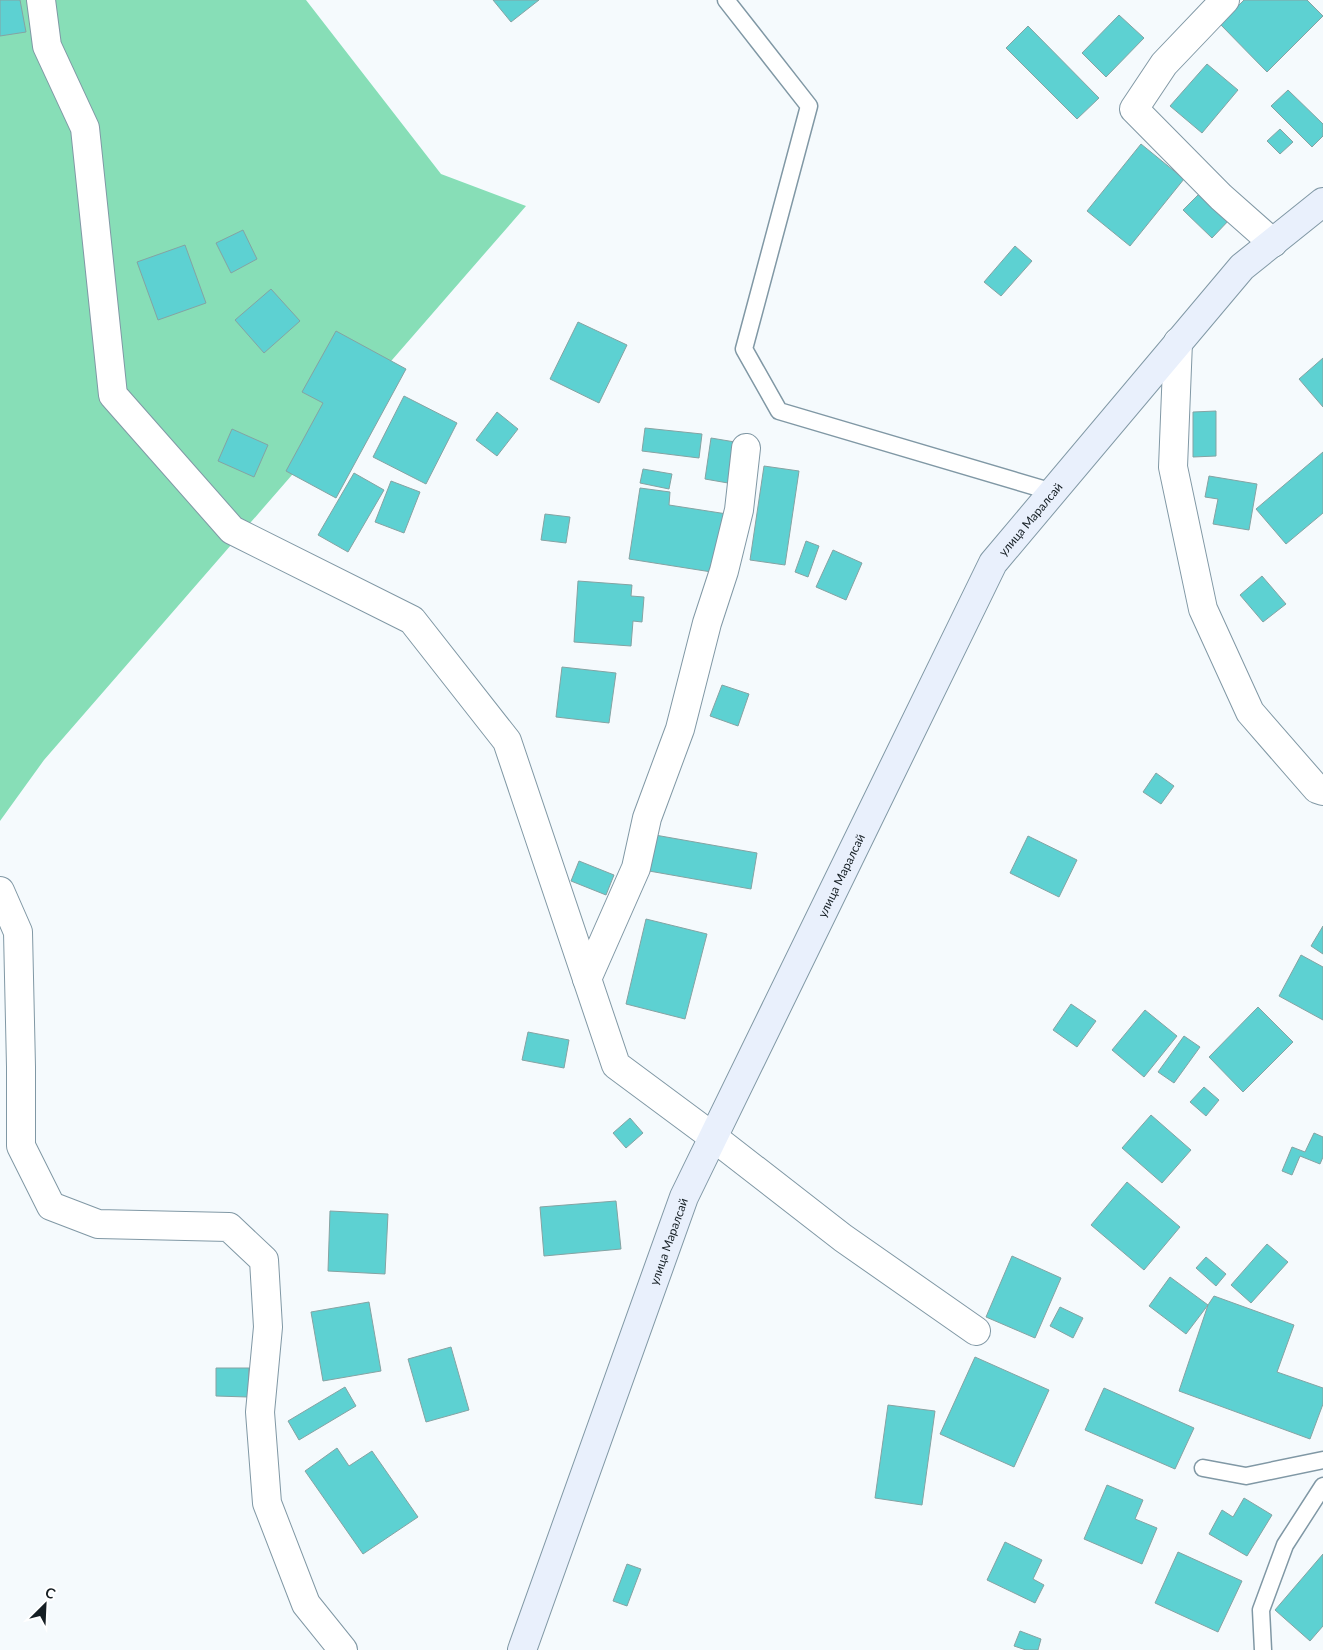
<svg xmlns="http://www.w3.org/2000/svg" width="1323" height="1650" viewBox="0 0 1323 1650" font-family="Lato,sans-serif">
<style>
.green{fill:#87deb7}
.building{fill:#5dd1d2;stroke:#85a3a3}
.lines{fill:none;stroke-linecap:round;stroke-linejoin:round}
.lane-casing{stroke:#8098a5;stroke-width:19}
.street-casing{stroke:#8098a5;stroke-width:30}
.secondary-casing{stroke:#8098a5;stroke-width:30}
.lane{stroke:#fff;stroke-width:16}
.street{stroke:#fff;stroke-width:28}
.secondary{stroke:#e9f0fc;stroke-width:28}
.labels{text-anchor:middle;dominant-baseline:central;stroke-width:4.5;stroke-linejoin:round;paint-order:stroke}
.street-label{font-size:12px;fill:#151e23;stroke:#fff}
</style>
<rect width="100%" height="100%" fill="#f5fafd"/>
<!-- green -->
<polygon class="green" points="0,0 306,0 441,174 526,206 44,760 0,821"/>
<!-- building -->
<g class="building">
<polygon points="0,0 20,0 26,32 0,36"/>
<polygon points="493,0 539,0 511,22"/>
<polygon points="1244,0 1307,0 1323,16 1267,72 1220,24"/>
<polygon points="1119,15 1144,38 1106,77 1082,53"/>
<polygon points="1028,26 1099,98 1077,119 1006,48"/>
<polygon points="1207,64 1238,90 1202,133 1170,106"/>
<polygon points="1288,90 1323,124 1323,136 1312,147 1271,106"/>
<polygon points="1280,129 1293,142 1280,154 1267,141"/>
<polygon points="1141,144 1184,179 1130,246 1087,211"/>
<polygon points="1203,190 1231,218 1212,238 1183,210"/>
<polygon points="243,230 257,259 231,273 216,243"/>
<polygon points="185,245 206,303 158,320 137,262"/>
<polygon points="1015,246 1032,261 1001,296 984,282"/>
<polygon points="271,289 300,321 264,353 235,320"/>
<polygon points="578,322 627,345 599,403 550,379"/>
<polygon points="336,331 406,369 336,498 286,471 323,403 302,392"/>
<polygon points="1323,358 1323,407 1299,379"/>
<polygon points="404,396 457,423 426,484 373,457"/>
<polygon points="1216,411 1216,456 1193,457 1193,412"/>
<polygon points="497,412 518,429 497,456 476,440"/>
<polygon points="645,428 702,434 699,458 642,451"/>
<polygon points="232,429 268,445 254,477 218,461"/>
<polygon points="711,438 735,442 728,483 705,479"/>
<polygon points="1323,452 1323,513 1286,544 1256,509"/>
<polygon points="764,466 799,471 785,565 750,560"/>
<polygon points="643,469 672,474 669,489 640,483"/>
<polygon points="354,473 384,490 348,552 318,535"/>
<polygon points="1209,476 1257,484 1249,530 1213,524 1218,499 1205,497"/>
<polygon points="391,481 420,492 404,533 375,522"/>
<polygon points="640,488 670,492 669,505 727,514 718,573 629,559"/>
<polygon points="545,514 570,517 566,543 541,540"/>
<polygon points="806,541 819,546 808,577 795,572"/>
<polygon points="833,550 862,563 846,600 816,587"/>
<polygon points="1262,576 1286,604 1263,622 1240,595"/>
<polygon points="578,581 632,585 631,596 644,597 642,622 633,621 631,646 574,642"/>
<polygon points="562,667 616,673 609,723 556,717"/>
<polygon points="722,685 749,694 738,726 710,716"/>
<polygon points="1156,773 1174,786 1161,804 1143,792"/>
<polygon points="655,835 757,853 751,889 649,871"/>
<polygon points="1028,836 1077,860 1059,897 1010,873"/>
<polygon points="579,861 614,875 606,895 571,881"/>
<polygon points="646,919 707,934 685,1019 626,1004"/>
<polygon points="1323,926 1323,954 1311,946"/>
<polygon points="1301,955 1323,967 1323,1020 1279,996"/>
<polygon points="1071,1004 1096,1021 1077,1047 1053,1030"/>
<polygon points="1258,1007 1293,1042 1243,1092 1209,1057"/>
<polygon points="1145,1010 1177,1036 1144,1077 1112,1050"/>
<polygon points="528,1032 569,1040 564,1068 522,1060"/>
<polygon points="1184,1036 1200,1047 1174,1083 1158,1072"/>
<polygon points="1204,1087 1219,1100 1206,1116 1190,1102"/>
<polygon points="1151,1115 1191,1150 1162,1183 1122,1148"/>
<polygon points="630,1118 643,1133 626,1148 613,1133"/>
<polygon points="1314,1133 1323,1137 1323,1157 1320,1164 1300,1156 1292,1175 1282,1171 1292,1147 1305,1152"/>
<polygon points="1127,1182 1180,1227 1144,1270 1091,1225"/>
<polygon points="616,1201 621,1249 544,1256 540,1207"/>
<polygon points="330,1211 388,1214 385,1274 328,1271"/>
<polygon points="1267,1244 1288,1262 1251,1303 1231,1285"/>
<polygon points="1012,1256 1061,1278 1035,1338 986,1317"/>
<polygon points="1206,1257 1226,1274 1216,1286 1196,1268"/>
<polygon points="1170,1277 1208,1305 1186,1334 1149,1306"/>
<polygon points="1214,1296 1294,1325 1277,1372 1323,1388 1323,1404 1310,1439 1179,1391 1208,1305"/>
<polygon points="369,1302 381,1371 323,1381 311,1312"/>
<polygon points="1060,1307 1083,1318 1073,1338 1050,1326"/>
<polygon points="451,1347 469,1410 426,1422 408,1359"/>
<polygon points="975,1357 1049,1390 1014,1467 940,1434"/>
<polygon points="216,1368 249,1368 248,1397 216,1396"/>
<polygon points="345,1387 356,1406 299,1440 288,1421"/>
<polygon points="1104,1388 1194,1428 1175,1469 1085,1430"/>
<polygon points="888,1405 935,1411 922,1505 875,1498"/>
<polygon points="337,1448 349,1466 372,1451 418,1517 363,1554 305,1471"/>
<polygon points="1107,1485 1143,1500 1135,1519 1157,1528 1142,1564 1084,1539"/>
<polygon points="1244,1498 1272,1515 1247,1556 1209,1534 1222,1510 1233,1517"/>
<polygon points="1005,1542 1042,1560 1033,1579 1044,1585 1035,1603 987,1580"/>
<polygon points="1178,1552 1242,1581 1218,1632 1155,1603"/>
<polygon points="1323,1554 1323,1626 1310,1641 1275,1610"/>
<polygon points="627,1564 641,1569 627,1606 613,1601"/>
<polygon points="1020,1631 1041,1639 1038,1650 1026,1650 1014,1646"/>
</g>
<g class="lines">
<!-- lane casing -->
<g class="lane-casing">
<g id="lane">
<polyline points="726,0 809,106 744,349 779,411 1053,492"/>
<polyline points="1203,1468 1246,1476 1323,1460"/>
<polyline points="1263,1650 1261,1610 1285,1545 1323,1486"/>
</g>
</g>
<!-- street casing -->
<g class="street-casing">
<g id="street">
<polyline points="41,0 47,46 85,128 113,395 232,530 412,620 507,741 616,1065 713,1137 843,1238 976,1331"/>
<polyline points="1225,0 1164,64 1134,109 1221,197 1273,243"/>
<polyline points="1178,342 1173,467 1203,609 1250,712 1317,789 1323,791"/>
<polyline points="0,891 18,932 21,1067 21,1146 51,1206 98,1224 229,1227 264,1260 268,1327 260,1412 267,1503 306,1604 343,1650"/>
<polyline points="587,979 636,868 647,818 680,729 707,623 724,571 739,510 746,448"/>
</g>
</g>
<!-- secondary casing -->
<g class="secondary-casing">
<g id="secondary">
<path id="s1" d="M522,1650l162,-453 309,-634 249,-296 81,-65"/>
</g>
</g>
<!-- lane -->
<use href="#lane" class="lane"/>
<!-- street -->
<use href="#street" class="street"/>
<!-- secondary -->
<use href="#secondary" class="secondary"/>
</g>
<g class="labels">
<!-- street labels -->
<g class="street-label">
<text stroke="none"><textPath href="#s1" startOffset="1244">улица Маралсай</textPath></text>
<text stroke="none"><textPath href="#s1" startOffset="839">улица Маралсай</textPath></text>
<text stroke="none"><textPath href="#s1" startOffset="434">улица Маралсай</textPath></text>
</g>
</g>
<!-- north arrow -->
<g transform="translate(45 1605) rotate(24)" stroke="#ffffff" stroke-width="4" paint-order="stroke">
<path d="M0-4L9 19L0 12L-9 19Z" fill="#151e23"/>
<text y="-8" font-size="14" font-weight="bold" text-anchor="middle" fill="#151e23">С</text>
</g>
</svg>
